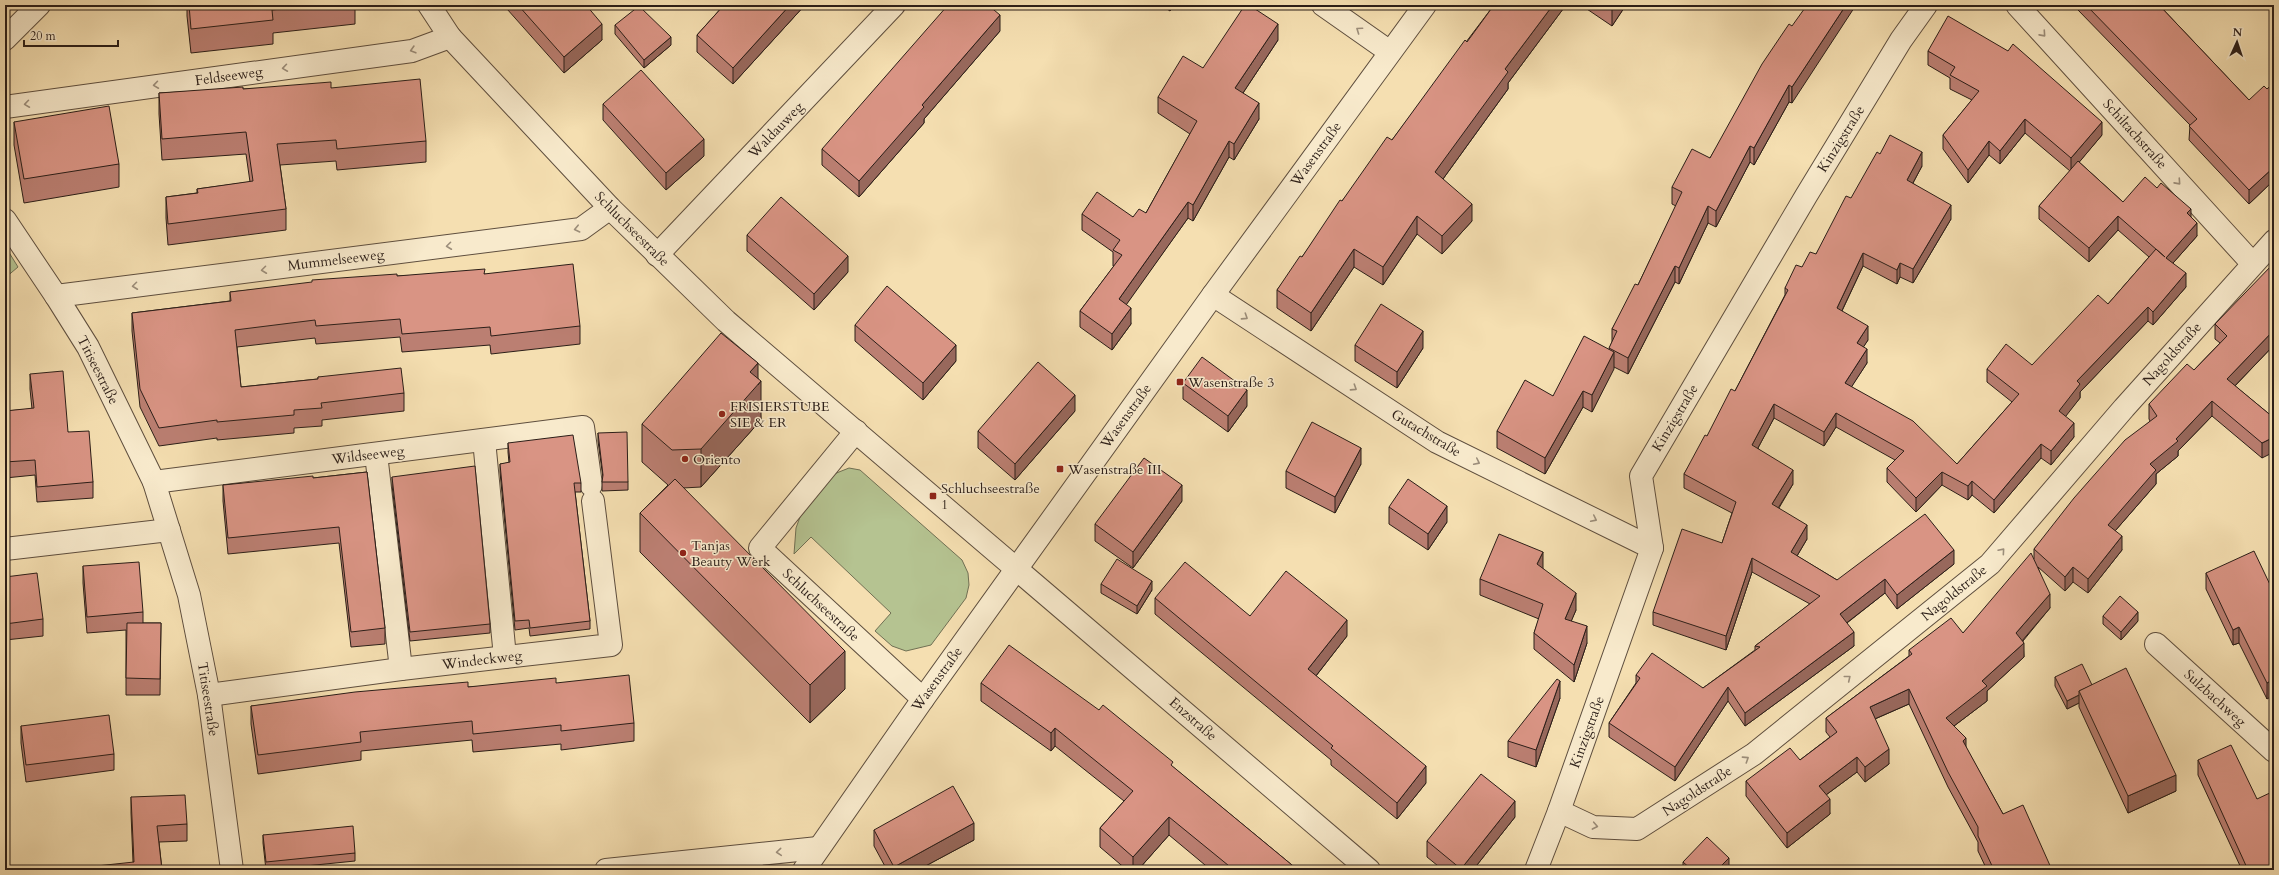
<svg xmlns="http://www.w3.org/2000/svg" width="2279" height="875" viewBox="0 0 2279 875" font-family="Cardo,serif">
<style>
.green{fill:#b5c391;stroke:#707054}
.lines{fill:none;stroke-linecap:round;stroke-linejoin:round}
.minor-casing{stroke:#5e4e3e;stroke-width:24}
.minor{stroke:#f8eacc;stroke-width:22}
.wall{fill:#bb7f72;stroke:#2b1e18}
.shaded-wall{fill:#98685c;stroke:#2b1e18}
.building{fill:#d99484;stroke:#2b1e18}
.oneway{stroke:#9c8e7b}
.poi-dot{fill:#8f2418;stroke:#f8eacc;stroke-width:1.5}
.labels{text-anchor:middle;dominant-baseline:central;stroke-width:3;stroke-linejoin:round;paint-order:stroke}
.street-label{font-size:14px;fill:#2b1e18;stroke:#f8eacc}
.poi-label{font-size:14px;fill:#2b1e18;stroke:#f8eacc;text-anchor:start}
</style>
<rect width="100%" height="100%" fill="#f5dfb1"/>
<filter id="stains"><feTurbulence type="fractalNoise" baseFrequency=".005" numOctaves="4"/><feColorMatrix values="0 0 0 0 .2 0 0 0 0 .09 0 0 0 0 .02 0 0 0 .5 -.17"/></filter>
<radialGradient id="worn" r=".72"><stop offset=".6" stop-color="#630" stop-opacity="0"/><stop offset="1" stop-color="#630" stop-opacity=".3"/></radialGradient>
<!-- green -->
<g class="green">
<polygon points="5,246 18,267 5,278"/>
<polygon points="849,468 860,470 962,560 968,573 969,585 966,598 931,645 906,651 892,646 875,631 891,613 811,537 794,554 796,528 800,517 834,474"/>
</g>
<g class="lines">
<!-- minor casing -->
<g class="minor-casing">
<g id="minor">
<polyline points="429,5 450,37 610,208 726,321 1369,870"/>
<polyline points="1323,5 1390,52"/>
<polyline points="2017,5 2252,263"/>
<polyline points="5,39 39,5"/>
<polyline points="5,107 412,51 450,37"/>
<polyline points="5,220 56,296 88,347 154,482 189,595 209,695 232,870"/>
<polyline points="657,255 894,5"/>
<polyline points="1213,295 1437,442 1652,548"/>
<polyline points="56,296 581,229 610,208"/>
<polyline points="856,431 760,548 923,699"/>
<polyline points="484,440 505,657"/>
<polyline points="376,454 401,669"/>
<polyline points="154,482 583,427 591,485"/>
<polyline points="5,549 169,530"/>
<polyline points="2156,644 2274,751"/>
<polyline points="209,695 401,669 611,645 593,501"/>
<polyline points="1559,811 1593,827 1637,829 1754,754 1990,564 2124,408 2274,241"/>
<polyline points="606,870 818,848"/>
<polyline points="804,870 923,699 1213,295 1425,5"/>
<polyline points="1536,870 1559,811 1652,548 1641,476 1806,196 1901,40 1926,5"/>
</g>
</g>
<!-- minor -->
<use href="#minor" class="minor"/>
</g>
<!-- wall -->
<g class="wall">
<polygon points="187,5 355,5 355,24 273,33 273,44 191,53 187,16"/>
<polygon points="507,5 586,5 602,40 564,73 507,9"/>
<polygon points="724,5 805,5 733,84 697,52 697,35"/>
<polygon points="1161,5 1174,5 1170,11"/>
<polygon points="1494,5 1566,5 1508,83 1508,89 1443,179 1472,221 1442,254 1417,234 1383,285 1354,267 1311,331 1277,308 1277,290 1302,257 1342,201 1392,140"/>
<polygon points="1581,5 1626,5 1612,26"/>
<polygon points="2078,5 2159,5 2249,100 2267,89 2274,83 2274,180 2249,204 2189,140 2190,125 2078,10"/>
<polygon points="615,25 671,45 644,68 615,34"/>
<polygon points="1792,26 1792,103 1789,102 1754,165 1750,162 1716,227 1708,223 1679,284 1675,282 1628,374 1614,367 1592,412 1583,407 1545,474 1497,448 1497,431 1553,396 1609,349 1612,342 1612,329 1638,285 1676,206 1672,204 1672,187 1710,158"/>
<polygon points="1000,31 924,119 924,123 859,197 822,165 822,149"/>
<polygon points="1278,40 1243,93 1259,119 1234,160 1229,157 1193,221 1188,218 1126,304 1131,324 1112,350 1080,327 1080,311 1114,266 1113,266 1113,252 1082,230 1082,214 1133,217 1146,213 1190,134 1158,113 1158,97 1203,68"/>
<polygon points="1928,51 2102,135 2079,162 2123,202 2157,188 2191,217 2197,236 2173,263 2186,287 2153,325 2148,321 2080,392 2080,398 2065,416 2074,437 2051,465 2041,458 1994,513 1972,495 1968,500 1942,485 1916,512 1887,482 1887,468 1895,460 1836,427 1824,446 1774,418 1758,448 1793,484 1779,508 1807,539 1797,556 1837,580 1954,564 1897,609 1885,593 1847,623 1854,646 1745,726 1728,701 1675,781 1609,737 1609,723 1636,683 1636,675 1703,688 1755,650 1755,646 1810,604 1752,572 1726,650 1653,625 1653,612 1722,543 1732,513 1684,488 1684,474 1735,391 1785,295 1785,288 1802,267 1816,254 1880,154 1922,166 1913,183 1951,219 1913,283 1900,277 1897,284 1863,266 1842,311 1868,340 1863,347 1867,363 1851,387 1957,464 2012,402 1987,382 1987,369 2032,365 2108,304 2149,257 2118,230 2089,262 2039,219 2039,206 2070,171 2025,133 2000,164 1989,155 1968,183 1943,149 1943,135 1972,100 1950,89 1950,78 1928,65"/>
<polygon points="331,88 426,141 426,162 337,170 336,161 280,165 286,209 286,230 168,245 166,218 166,197 197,193 197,189 250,182 246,154 162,160 159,114 159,93 243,89"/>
<polygon points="603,104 704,156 666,190 603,120"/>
<polygon points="14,122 119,164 119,187 24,203 14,145"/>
<polygon points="747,235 848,272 814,310 747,251"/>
<polygon points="485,274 580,326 580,344 491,354 490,345 402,352 400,337 316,344 315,338 237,347 241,387 318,379 318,377 404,393 404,411 322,420 322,426 294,428 294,433 217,440 217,438 159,446 140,407 132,331 132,313 230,301 230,292 397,276"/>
<polygon points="2215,324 2274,345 2235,386 2274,418 2262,458 2212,416 2178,451 2178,456 2156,474 2156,484 2115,531 2122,550 2088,593 2073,582 2065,591 2038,567 2050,608 2023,641 2024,657 1987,691 1987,701 1954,726 2003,814 2052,870 1987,870 1978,851 1978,842 1948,787 1909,704 1875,719 1889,764 1865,782 1857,772 1826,795 1830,814 1787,848 1746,796 1746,781 1800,760 1830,737 1826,732 1826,718 1909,656 1909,650 1963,633 2034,559 2034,549 2150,421 2149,419 2149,404 2194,370 2220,343 2215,339"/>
<polygon points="855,325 956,361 923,400 855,341"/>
<polygon points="1355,345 1423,348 1397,388 1355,361"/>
<polygon points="30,374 68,432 93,482 93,498 37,502 35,475 5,478 5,411 32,409 30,389"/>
<polygon points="758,378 761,420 701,487 683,488 845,689 810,723 640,552 640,513 668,485 642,462 642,424"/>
<polygon points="1183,383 1247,406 1228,432 1183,399"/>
<polygon points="1075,411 1015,480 978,448 978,431"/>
<polygon points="598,433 628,482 628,490 602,491 602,482 603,478 598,441"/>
<polygon points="508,443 581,483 581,492 575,492 590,621 590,629 530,636 529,628 515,630 500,472 500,464 509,463 508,452"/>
<polygon points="1361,464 1335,513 1286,488 1286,471"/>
<polygon points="367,472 385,628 385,644 351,647 339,543 228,554 223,501 223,485 313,478"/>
<polygon points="392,477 490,624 490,633 410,641 392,485"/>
<polygon points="1182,501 1133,568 1095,541 1095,524"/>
<polygon points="1389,507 1447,522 1428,550 1389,524"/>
<polygon points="83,566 143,612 143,623 161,623 160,695 126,695 126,630 87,633 83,583"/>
<polygon points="1543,568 1543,569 1576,610 1571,621 1587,643 1574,682 1534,649 1534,633 1539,619 1480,595 1480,579"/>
<polygon points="2206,573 2274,593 2267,699 2239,643 2233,645 2206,589"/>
<polygon points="5,577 43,619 43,636 5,640"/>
<polygon points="1101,584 1152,590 1137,614 1101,593"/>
<polygon points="1155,598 1250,616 1347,636 1316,676 1426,783 1397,819 1331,765 1331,760 1155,614"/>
<polygon points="2103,616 2138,621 2121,640 2103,624"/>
<polygon points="2055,677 2092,685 2176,791 2128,813 2079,707 2079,703 2067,709 2055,686"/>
<polygon points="556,683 634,723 634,741 561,750 561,744 473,752 472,740 361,751 361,760 258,774 251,724 251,706 468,687"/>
<polygon points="981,683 1173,767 1298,870 1211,870 1169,835 1138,870 1127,870 1100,847 1100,828 1124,801 1055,746 1051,751 981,701"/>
<polygon points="1560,698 1536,767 1508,757 1508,741"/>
<polygon points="21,726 114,754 114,770 26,782 21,743"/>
<polygon points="2198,760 2257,799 2274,870 2242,870 2198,775"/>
<polygon points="131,797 187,824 187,841 159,842 162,870 133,862 131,813"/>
<polygon points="1515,817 1473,870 1443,870 1427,857 1427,841"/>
<polygon points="874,830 974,840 918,870 887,870 874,846"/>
<polygon points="263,835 355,853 355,861 266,870 263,843"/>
<polygon points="1683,862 1729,870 1683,870"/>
</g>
<!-- shaded-wall -->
<g class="shaded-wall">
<polygon points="790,5 805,5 733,84 733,68"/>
<polygon points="1170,5 1174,5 1170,11"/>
<polygon points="1553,5 1566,5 1508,83 1508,89 1435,190 1435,172 1505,69"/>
<polygon points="1614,5 1626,5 1612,26 1612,8"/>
<polygon points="1846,5 1856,5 1792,103 1792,87"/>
<polygon points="1000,15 1000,31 924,119 924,123 859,197 859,181 922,105"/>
<polygon points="602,24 602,40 564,73 564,57"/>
<polygon points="1278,24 1278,40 1235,105 1235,88"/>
<polygon points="671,37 671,45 644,68 644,60"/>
<polygon points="1789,85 1789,102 1754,165 1754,148"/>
<polygon points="1259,103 1259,119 1234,160 1234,144"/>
<polygon points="2025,119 2025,133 2000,164 2000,151"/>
<polygon points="2102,122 2102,135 2071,172 2071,158"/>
<polygon points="704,139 704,156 666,190 666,173"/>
<polygon points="1229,141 1229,157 1193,221 1193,205"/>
<polygon points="1989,141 1989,155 1968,183 1968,170"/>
<polygon points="1750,146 1750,162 1716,227 1716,211"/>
<polygon points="1922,152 1922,166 1907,194 1907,180"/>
<polygon points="2274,167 2274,180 2249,204 2249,190"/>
<polygon points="1188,202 1188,218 1119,315 1119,299"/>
<polygon points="1472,204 1472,221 1442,254 1442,236"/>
<polygon points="1951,205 1951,219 1913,283 1913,269"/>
<polygon points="1708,206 1708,223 1679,284 1679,268"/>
<polygon points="2191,209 2191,223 2187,213"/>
<polygon points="1417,216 1417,234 1383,285 1383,267"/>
<polygon points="2118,216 2118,230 2089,262 2089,248"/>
<polygon points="2197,223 2197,236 2166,271 2166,258"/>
<polygon points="1354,249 1354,267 1311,331 1311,313"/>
<polygon points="1863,253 1863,266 1837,321 1837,308"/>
<polygon points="848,256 848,272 814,310 814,294"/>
<polygon points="1900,263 1900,277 1897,284 1897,270"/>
<polygon points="1675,266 1675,282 1628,374 1628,358"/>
<polygon points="2186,273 2186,287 2153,325 2153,312"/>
<polygon points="2148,307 2148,321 2080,392 2080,398 2059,425 2059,411 2077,381"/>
<polygon points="1131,308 1131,324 1112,350 1112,334"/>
<polygon points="1868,326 1868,340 1857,357 1857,343"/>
<polygon points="2274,330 2274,345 2227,394 2227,379"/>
<polygon points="1423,331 1423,348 1397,388 1397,372"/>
<polygon points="956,345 956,361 923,400 923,383"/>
<polygon points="1867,349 1867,363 1845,397 1845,383"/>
<polygon points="1614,352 1614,369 1592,412 1592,395"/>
<polygon points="758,363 758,385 761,381 761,420 701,487 701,449 750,372"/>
<polygon points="1247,390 1247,406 1228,432 1228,416"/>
<polygon points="1583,391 1583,407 1545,474 1545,458"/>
<polygon points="1075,395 1075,411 1015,480 1015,464"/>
<polygon points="2212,401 2212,416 2178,451 2178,456 2156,474 2156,484 2108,539 2108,525 2150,464 2176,439"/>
<polygon points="1774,404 1774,418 1752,459 1752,445"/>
<polygon points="1836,413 1836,427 1824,446 1824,432"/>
<polygon points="2074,423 2074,437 2051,465 2051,451"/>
<polygon points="2274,437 2274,452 2262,458 2262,443"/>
<polygon points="2041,444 2041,458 1994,513 1994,500"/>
<polygon points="1361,448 1361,464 1335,513 1335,497"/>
<polygon points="1793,470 1793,484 1772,518 1772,504"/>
<polygon points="1942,472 1942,485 1916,512 1916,498"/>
<polygon points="1972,481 1972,495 1968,500 1968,486"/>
<polygon points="1182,485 1182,501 1133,568 1133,552"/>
<polygon points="1447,506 1447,522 1428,550 1428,534"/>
<polygon points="1807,525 1807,539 1791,566 1791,552"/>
<polygon points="2122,536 2122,550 2088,593 2088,579"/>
<polygon points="1954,550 1954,564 1897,609 1897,595"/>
<polygon points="1543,552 1543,568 1537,581 1537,564"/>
<polygon points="1752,558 1752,572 1726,650 1726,636"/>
<polygon points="2073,567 2073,582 2065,591 2065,577"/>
<polygon points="1885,579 1885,593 1840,628 1840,614"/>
<polygon points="1152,581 1152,590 1137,614 1137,606"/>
<polygon points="1576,593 1576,610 1565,636 1565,619"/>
<polygon points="2050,594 2050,608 2016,648 2016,633"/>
<polygon points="2138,612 2138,621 2121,640 2121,632"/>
<polygon points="1347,620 1347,636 1308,686 1308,669"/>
<polygon points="1587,626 1587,643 1574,682 1574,665"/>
<polygon points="2239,627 2239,643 2233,645 2233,630"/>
<polygon points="1854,632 1854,646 1745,726 1745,713"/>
<polygon points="2024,643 2024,657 1987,691 1987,701 1946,732 1946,718 1982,681"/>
<polygon points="845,651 845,689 810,723 810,685"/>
<polygon points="2274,679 2274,695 2267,699 2267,683"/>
<polygon points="1560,681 1560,698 1536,767 1536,750"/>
<polygon points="1728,687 1728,701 1675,781 1675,767"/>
<polygon points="1909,689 1909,704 1870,721 1870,707"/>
<polygon points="2079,695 2079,703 2067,709 2067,701"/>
<polygon points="1055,728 1055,746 1051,751 1051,733"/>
<polygon points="1966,738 1966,753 1963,741"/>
<polygon points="1889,749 1889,764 1865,782 1865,767"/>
<polygon points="1857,757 1857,772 1819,800 1819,786"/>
<polygon points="1426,766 1426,783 1397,819 1397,803"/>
<polygon points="2176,775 2176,791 2128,813 2128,796"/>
<polygon points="1830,799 1830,814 1787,848 1787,833"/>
<polygon points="1515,801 1515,817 1473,870 1461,870 1461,869"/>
<polygon points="1169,817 1169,835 1138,870 1133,870 1133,857"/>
<polygon points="974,823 974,840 918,870 894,870 894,867"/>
<polygon points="1729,858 1729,870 1717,870"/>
</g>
<!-- building -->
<g class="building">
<polygon points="189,5 318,5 272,10 273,20 191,29"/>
<polygon points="518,5 586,5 602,24 564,57"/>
<polygon points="724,5 790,5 733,68 697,35"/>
<polygon points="948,5 988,5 1000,15 922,105 924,107 859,181 822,149"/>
<polygon points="1245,5 1249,5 1278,24 1235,88 1259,103 1234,144 1229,141 1193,205 1188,202 1119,299 1131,308 1112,334 1080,311 1122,255 1113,250 1120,240 1082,214 1097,192 1133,217 1139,209 1146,213 1197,121 1158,97 1183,56 1203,68"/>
<polygon points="1494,5 1553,5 1505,69 1508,72 1435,172 1472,204 1442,236 1417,216 1383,267 1354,249 1311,313 1277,290 1300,256 1302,257 1340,200 1342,201 1387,137 1392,140 1465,40 1467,42"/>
<polygon points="1608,5 1614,5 1612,8"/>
<polygon points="1807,5 1846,5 1792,87 1789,85 1754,148 1750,146 1716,211 1708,206 1679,268 1675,266 1628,358 1609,348 1617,331 1612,329 1635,284 1638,285 1682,192 1672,187 1692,149 1710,158 1762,64 1789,24 1792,26"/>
<polygon points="2086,5 2159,5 2249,100 2264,86 2267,89 2274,83 2274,142 2272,144 2274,147 2274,167 2249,190 2189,126 2197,119"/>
<polygon points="639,6 671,37 644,60 615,25"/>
<polygon points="1948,16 2008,51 2013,44 2102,122 2071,158 2025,119 2000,151 1989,141 1968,170 1943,135 1979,91 1950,75 1955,67 1928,51"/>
<polygon points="641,70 704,139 666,173 603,104"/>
<polygon points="420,79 426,141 337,149 336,140 277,144 286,209 168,224 166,197 198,193 197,189 253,181 246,132 162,139 159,93 243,87 243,89 331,82 331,88"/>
<polygon points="109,106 119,164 24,179 14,122"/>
<polygon points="1890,135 1922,152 1907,180 1951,205 1913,269 1900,263 1897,270 1863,253 1837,308 1868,326 1857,343 1867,349 1845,383 1913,421 1957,464 2019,394 1987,369 2006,344 2032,365 2098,295 2108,304 2156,249 2165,257 2118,216 2089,248 2039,206 2078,161 2123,202 2145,177 2157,188 2161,183 2191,209 2187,213 2197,223 2166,258 2186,273 2153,312 2148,307 2077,381 2080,384 2059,411 2074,423 2051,451 2041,444 1994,500 1972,481 1968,486 1942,472 1916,498 1887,468 1904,451 1836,413 1824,432 1774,404 1752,445 1793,470 1772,504 1807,525 1791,552 1837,580 1925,514 1954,550 1897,595 1885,579 1840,614 1854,632 1745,713 1728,687 1675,767 1609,723 1640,678 1636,675 1652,653 1703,688 1760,647 1755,646 1820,596 1752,558 1726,636 1653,612 1682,529 1722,543 1736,502 1684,474 1705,435 1707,436 1731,389 1735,391 1788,290 1785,288 1796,265 1802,267 1810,252 1816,254 1846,196 1851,198 1877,152 1880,154"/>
<polygon points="781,197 848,256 814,294 747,235"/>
<polygon points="2274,263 2274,330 2227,379 2274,418 2274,437 2262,443 2212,401 2176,439 2178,441 2150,464 2156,470 2108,525 2122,536 2088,579 2073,567 2065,577 2034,549 2074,498 2125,440 2157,416 2149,404 2187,364 2194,370 2227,336 2215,324"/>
<polygon points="573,264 580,326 491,336 490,327 402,334 400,319 316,326 315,320 235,330 241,387 318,379 318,377 401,368 404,393 321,403 322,408 294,410 294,415 217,422 217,420 159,428 140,389 132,313 231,301 230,292 312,282 312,280 397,274 397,276 485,269 484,274"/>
<polygon points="887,286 956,345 923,383 855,325"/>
<polygon points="1381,304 1423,331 1397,372 1355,345"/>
<polygon points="721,333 758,363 750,372 761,381 701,449 672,450 642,424"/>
<polygon points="1584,336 1614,352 1592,395 1583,391 1545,458 1497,431 1525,380 1553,396"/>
<polygon points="1202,357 1247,390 1228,416 1183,383"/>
<polygon points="1038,362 1075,395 1015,464 978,431"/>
<polygon points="63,371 68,432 89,431 93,482 37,487 35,460 5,462 5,411 34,408 30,374"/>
<polygon points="1312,422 1361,448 1335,497 1286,471"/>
<polygon points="627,432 628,482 602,482 603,475 598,433"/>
<polygon points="573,435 581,483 574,483 590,621 530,628 529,620 515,621 500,464 510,462 508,443"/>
<polygon points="1144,458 1182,485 1133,552 1095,524"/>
<polygon points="475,466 490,624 410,632 392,477"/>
<polygon points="367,472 385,628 351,632 339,527 228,538 223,485 313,476 313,478"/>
<polygon points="675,479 845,651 810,685 640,513"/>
<polygon points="1408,479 1447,506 1428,534 1389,507"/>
<polygon points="1499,534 1543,552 1537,564 1576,593 1565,619 1587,626 1574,665 1534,633 1543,604 1480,579"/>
<polygon points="2254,551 2274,593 2274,679 2267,683 2239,627 2233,630 2206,573"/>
<polygon points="2031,553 2050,594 2016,633 2024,643 1982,681 1987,686 1946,718 1966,738 1963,741 2003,814 2023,805 2052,870 1994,870 1978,836 1978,827 1948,772 1909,689 1870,707 1889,749 1865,767 1857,757 1819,786 1830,799 1787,833 1746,781 1790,748 1800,760 1837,732 1826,718 1912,654 1909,650 1951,618 1963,633"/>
<polygon points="1117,559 1152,581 1137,606 1101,584"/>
<polygon points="139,562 143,612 87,617 83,566"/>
<polygon points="1185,562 1250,616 1286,571 1347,620 1308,669 1426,766 1397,803 1331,748 1333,746 1155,598"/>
<polygon points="37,573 43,619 5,624 5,577"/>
<polygon points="2120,596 2138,612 2121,632 2103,616"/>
<polygon points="127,623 161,623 160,679 126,678"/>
<polygon points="1009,645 1099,710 1103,705 1173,762 1171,765 1298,870 1234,870 1169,817 1133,857 1100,828 1133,791 1055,728 1051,733 981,683"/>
<polygon points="2082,664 2092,685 2079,691 2079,695 2067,701 2055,677"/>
<polygon points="2126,668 2176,775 2128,796 2079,691"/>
<polygon points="629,675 634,723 561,731 561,725 473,734 472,721 360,732 361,742 258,755 251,706 355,692 468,682 468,687 556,678 556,683"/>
<polygon points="1557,679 1560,681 1536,750 1508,741"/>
<polygon points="109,715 114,754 26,765 21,726"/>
<polygon points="2231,745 2257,799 2274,791 2274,870 2248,870 2198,760"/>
<polygon points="1481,774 1515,801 1461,869 1427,841"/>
<polygon points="953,786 974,823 894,867 874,830"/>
<polygon points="185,795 187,824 157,826 162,870 59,870 134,862 131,797"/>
<polygon points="353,826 355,853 266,862 263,835"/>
<polygon points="1707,837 1729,858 1717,870 1718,870 1692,870 1683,862"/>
</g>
<!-- one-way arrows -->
<defs><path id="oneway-chevron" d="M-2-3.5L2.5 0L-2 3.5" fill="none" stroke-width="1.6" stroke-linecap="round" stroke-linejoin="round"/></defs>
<g class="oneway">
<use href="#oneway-chevron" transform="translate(1359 30) rotate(-145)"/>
<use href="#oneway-chevron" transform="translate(2043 34) rotate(48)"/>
<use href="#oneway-chevron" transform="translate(413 50) rotate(164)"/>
<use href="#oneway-chevron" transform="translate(285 68) rotate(172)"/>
<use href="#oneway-chevron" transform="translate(156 85) rotate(172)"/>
<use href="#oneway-chevron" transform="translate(27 104) rotate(172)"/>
<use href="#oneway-chevron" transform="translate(2178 182) rotate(48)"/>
<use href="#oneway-chevron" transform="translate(577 229) rotate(167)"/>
<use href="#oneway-chevron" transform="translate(449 246) rotate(173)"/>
<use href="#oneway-chevron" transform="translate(264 270) rotate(173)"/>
<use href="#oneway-chevron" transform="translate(135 286) rotate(173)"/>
<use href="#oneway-chevron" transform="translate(1245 317) rotate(33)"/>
<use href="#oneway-chevron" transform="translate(1354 388) rotate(33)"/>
<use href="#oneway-chevron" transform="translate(1477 462) rotate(26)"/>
<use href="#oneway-chevron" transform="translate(1594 519) rotate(26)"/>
<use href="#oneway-chevron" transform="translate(2002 551) rotate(-49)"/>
<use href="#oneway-chevron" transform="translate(1848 678) rotate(-39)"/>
<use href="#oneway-chevron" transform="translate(1746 759) rotate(-33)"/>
<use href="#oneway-chevron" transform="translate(1595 826) rotate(11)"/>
<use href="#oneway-chevron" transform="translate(779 852) rotate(175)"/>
</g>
<!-- markers -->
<g class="poi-dot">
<rect x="1176" y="378" width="8" height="8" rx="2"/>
<circle cx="722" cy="414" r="4"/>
<circle cx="685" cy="459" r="4"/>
<rect x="1056" y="465" width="8" height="8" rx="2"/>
<rect x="929" y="492" width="8" height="8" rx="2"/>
<circle cx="683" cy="553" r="4"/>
</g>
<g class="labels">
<!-- street labels -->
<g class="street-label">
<text transform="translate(229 76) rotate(-8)">Feldseeweg</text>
<text transform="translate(776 130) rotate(-46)">Waldauweg</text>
<text transform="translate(2135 134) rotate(48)">Schiltachstraße</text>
<text transform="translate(1841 139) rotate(-58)">Kinzigstraße</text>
<text transform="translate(1316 154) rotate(-54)">Wasenstraße</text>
<text transform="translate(632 229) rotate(45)">Schluchseestraße</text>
<text transform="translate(336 260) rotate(-7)">Mummelseeweg</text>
<text transform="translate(2172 354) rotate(-48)">Nagoldstraße</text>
<text transform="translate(98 370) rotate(63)">Titiseestraße</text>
<text transform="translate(1126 416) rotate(-54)">Wasenstraße</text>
<text transform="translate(1675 418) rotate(-59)">Kinzigstraße</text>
<text transform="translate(1426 433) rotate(31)">Gutachstraße</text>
<text transform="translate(368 455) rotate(-7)">Wildseeweg</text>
<text transform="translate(1954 593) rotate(-39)">Nagoldstraße</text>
<text transform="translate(821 605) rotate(43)">Schluchseestraße</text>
<text transform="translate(482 660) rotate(-7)">Windeckweg</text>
<text transform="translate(937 679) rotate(-54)">Wasenstraße</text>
<text transform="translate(2215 698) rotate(42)">Sulzbachweg</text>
<text transform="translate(208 699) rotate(81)">Titiseestraße</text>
<text transform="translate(1193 719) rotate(41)">Enzstraße</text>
<text transform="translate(1587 732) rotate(-70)">Kinzigstraße</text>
<text transform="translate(1697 791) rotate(-33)">Nagoldstraße</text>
</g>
<!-- poi labels -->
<g class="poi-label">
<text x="1188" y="382">Wasenstraße 3</text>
<text x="730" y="406">FRISIERSTUBE<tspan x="730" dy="16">SIE &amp; ER</tspan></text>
<text x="693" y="459">Oriento</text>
<text x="1068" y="469">Wasenstraße III</text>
<text x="941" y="488">Schluchseestraße<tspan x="941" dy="16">1</tspan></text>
<text x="691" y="545">Tanjas<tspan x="691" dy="16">Beauty Werk</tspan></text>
</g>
</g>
<!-- margin -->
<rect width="2279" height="875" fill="none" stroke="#f5dfb1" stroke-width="20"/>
<rect x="6" y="6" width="2267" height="863" fill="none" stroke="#2b1e18" stroke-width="2"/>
<rect x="10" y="10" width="2259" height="855" fill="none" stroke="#2b1e18"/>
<!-- north arrow -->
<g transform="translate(2237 42) rotate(3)" stroke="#f8eacc" stroke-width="3" paint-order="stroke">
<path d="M0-3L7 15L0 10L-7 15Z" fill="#2b1e18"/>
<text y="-6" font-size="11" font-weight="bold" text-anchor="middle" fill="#2b1e18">N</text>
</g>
<!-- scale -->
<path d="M24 40v6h94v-6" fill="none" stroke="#2b1e18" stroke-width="2"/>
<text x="30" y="40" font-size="12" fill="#2b1e18" stroke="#f8eacc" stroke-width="3" paint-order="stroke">20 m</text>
<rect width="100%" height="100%" filter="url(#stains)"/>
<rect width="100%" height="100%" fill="url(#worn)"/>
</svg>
